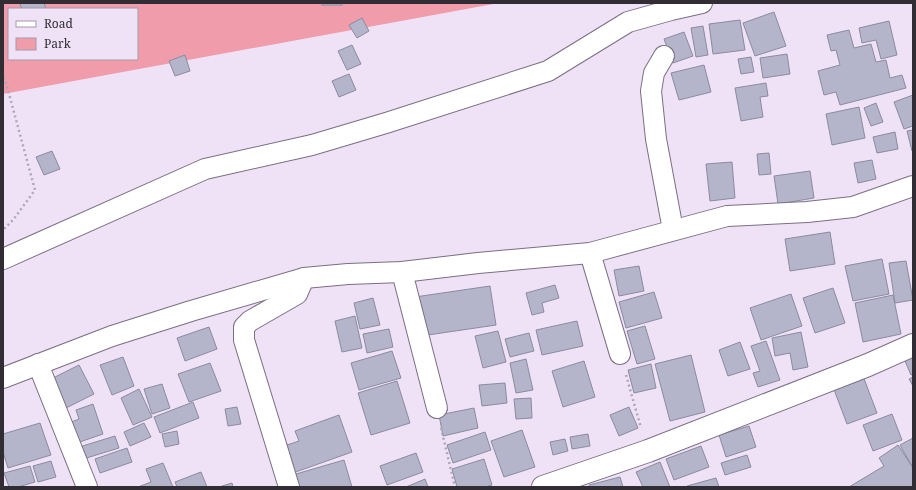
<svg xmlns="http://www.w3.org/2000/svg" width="916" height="490" viewBox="0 0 916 490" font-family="'Noto Serif',serif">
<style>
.green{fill:#f19cab;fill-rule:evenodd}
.building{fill:#b4b5ca;stroke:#8b8ba0}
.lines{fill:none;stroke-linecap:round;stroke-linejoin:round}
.street-casing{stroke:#7b6f82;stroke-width:22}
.secondary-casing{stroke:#7b6f82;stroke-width:24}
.path{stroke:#b0a6b6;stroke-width:2.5;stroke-dasharray:2 3;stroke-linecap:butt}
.street{stroke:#fff;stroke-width:20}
.secondary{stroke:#fff;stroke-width:22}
</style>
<rect width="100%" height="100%" fill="#efe2f7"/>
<!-- green -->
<path class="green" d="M3,3h496l-496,91zM9,9h128v50h-128z"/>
<!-- building -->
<g class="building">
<polygon points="21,3 44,3 46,9 22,9 20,4"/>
<rect x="322" y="3" width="20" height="2"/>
<polygon points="774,12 786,46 755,56 743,23"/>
<polygon points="362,18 369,31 357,38 349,25"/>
<polygon points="740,20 745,50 713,54 709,24"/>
<polygon points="889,21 897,55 881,59 876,40 862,43 859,28"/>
<polygon points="703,26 708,55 696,57 691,28"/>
<polygon points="849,30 854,48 871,44 876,62 886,60 890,78 902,75 906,88 840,105 836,92 824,95 818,71 840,65 836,50 831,51 827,35"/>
<polygon points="684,32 693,56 673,63 664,39"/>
<polygon points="352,45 361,64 347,70 338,51"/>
<polygon points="787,54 790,74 763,78 760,58"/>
<polygon points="185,55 190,71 175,76 169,61"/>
<polygon points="751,57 754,72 741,74 738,59"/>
<polygon points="704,65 711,92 679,100 671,73"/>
<polygon points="349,74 356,90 339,97 332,81"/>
<polygon points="766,83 768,96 760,97 763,117 741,121 735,88"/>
<polygon points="913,95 913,126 904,129 894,102"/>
<polygon points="876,103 883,122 871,126 864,108"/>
<polygon points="859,107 865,138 832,145 826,114"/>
<polygon points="913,130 913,151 912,151 907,131"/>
<polygon points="895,132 898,149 877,153 873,137"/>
<polygon points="52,151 60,169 44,175 36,157"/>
<polygon points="769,153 771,174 759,175 757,154"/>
<polygon points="872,160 876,179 858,183 854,163"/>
<polygon points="732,162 735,198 710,201 706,164"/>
<polygon points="810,171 814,198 778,204 774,176"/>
<polygon points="830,232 835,264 790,271 785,239"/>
<polygon points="882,259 889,294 853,301 845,266"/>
<polygon points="906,261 913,300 895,303 889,263"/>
<polygon points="639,266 644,291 619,296 614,270"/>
<polygon points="555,285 559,298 542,303 544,312 532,315 526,293"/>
<polygon points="490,286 496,325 421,336 415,297"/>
<polygon points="833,288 845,323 815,333 803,298"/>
<polygon points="654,292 662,318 626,328 619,302"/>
<polygon points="791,294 802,326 761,340 750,308"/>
<polygon points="893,295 901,334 863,342 855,303"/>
<polygon points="373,298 380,325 360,329 354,303"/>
<polygon points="355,316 362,348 342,352 335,321"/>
<polygon points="577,321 583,346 542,355 536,330"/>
<polygon points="645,326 655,359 637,364 627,331"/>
<polygon points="209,327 217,349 185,361 177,338"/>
<polygon points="389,329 393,347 367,353 363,334"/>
<polygon points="498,331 506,362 483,368 475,336"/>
<polygon points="801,332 808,367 793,370 790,353 775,356 772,338"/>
<polygon points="529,333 534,351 510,357 505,339"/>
<polygon points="766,341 780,380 758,387 753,373 760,371 751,346"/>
<polygon points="740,342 750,369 728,376 719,350"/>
<polygon points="392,351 401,378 359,390 351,363"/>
<polygon points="691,355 705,412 670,421 655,364"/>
<polygon points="123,357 134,386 112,395 100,365"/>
<polygon points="913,357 913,374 911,375 905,361"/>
<polygon points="526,359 533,390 516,393 510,363"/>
<polygon points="584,361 595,397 563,407 552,371"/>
<polygon points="210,363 221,391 189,402 178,374"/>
<polygon points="651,364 656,388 634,393 628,370"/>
<polygon points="79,365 94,394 64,409 49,380"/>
<polygon points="863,376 877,413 847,424 833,387"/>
<polygon points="913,377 913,386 909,379"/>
<polygon points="397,381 410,423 371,435 358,393"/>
<polygon points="505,383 507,403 482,406 479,385"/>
<polygon points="162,384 170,408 152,414 144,389"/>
<polygon points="139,389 152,417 133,425 121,398"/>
<polygon points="531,398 532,418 516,419 514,399"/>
<polygon points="193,402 199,418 160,433 154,417"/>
<polygon points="93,404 103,434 74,444 66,424 79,419 76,410"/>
<polygon points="237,407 241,424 228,426 225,409"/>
<polygon points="629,407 638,428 619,436 610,415"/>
<polygon points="474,408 478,428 443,436 439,415"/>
<polygon points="892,414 902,440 873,451 863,425"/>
<polygon points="339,415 352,452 290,474 281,447 299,441 295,431"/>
<polygon points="40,423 51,455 8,468 3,452 3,434"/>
<polygon points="144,423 151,437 130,446 124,432"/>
<polygon points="749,426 756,447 726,457 719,435"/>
<polygon points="522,430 535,467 504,477 491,441"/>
<polygon points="177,431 179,444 165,447 162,434"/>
<polygon points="485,432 491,450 453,463 447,445"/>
<polygon points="588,434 590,446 572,449 570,437"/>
<polygon points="115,436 119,448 80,460 76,448"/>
<polygon points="913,438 913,468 900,445"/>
<polygon points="565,439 568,451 553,455 550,442"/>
<polygon points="898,445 913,468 913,487 849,487 884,466 879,458"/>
<polygon points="701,446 709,467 674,480 666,459"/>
<polygon points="127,448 132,462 100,473 95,459"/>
<polygon points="416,453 423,472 387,485 380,466"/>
<polygon points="747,455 751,467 725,475 721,463"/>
<polygon points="484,459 492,485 485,487 457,487 452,469"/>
<polygon points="344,460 352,487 292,487 289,476"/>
<polygon points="51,461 56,477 38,482 33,466"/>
<polygon points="660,462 670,487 643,487 636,472"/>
<polygon points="163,463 173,487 138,487 151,482 146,469"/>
<polygon points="30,466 35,482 18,487 9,487 4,473"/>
<polygon points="201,472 207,487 177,487 175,482"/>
<polygon points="620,477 623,487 590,487 589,485"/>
<polygon points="716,478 719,487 687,487 687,486"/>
<polygon points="425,479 428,487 406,487"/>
<polygon points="232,483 233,487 219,487"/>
</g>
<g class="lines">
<!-- street casing -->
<g class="street-casing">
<g id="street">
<polyline points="664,56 654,73 651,91 656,139 673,230"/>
<polyline points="590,253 620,354"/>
<polyline points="3,259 205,169 312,145 386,123 548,71 628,22 671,10 702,3"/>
<polyline points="402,272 437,408"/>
<polyline points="38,364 87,487"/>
<polyline points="3,378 112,336 191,311 304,278 348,274 402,272 478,263 590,253 727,216 807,212 853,207 913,186"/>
<polyline points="289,487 244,340 244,327 250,321 297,294 304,278"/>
</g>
</g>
<!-- secondary casing -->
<g class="secondary-casing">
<polyline id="secondary" points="543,487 648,451 868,365 913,345"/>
</g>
<!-- path -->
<g class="path">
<polyline points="3,78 5,79 35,190 13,220 3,230"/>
<polyline points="626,375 641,428"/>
<polyline points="441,428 455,487"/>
</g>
<!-- street -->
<use href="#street" class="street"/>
<!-- secondary -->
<use href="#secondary" class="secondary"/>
</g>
<!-- border -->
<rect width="916" height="490" fill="none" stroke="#322d35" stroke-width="8"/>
<!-- legend -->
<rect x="8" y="8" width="130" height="52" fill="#efe2f7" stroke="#a39aa9"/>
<rect x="16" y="21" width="20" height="6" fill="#ffffff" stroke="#a39aa9"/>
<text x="44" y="28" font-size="12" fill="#322d35">Road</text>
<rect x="16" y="38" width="20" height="12" fill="#f19cab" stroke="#a39aa9"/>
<text x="44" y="48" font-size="12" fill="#322d35">Park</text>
</svg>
